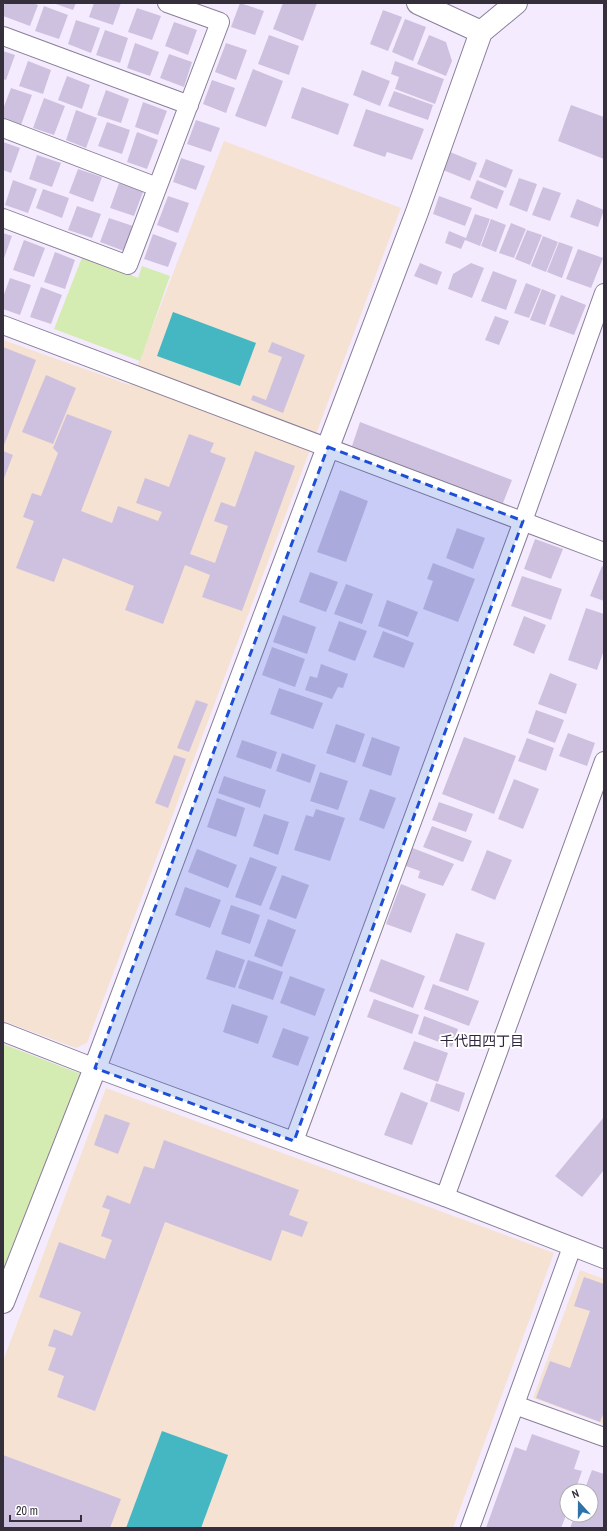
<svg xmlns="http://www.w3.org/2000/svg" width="607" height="1531" viewBox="0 0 607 1531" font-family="'Archivo Narrow','Noto Sans JP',sans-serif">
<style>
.education{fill:#f5e2d2}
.green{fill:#d4ecb1}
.water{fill:#44b7c2}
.building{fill:#cec1df}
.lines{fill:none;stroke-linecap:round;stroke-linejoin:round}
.street-casing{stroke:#8a7e99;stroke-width:20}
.secondary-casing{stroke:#8a7e99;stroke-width:24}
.street{stroke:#fff;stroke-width:18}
.secondary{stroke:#fff;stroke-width:22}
.marked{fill:#1d4ed8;fill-opacity:0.2;stroke:#1d4ed8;stroke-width:3;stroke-dasharray:8 5;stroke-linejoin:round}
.labels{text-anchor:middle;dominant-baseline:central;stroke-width:4;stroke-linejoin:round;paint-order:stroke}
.neighbourhood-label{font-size:14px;fill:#2f253c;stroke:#fff}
</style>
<rect width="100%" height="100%" fill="#f4ecfe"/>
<!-- education -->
<g class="education">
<polygon points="224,141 401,208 87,1043 76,1048 3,1021 3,340 130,385"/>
<polygon points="106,1088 554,1253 453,1528 3,1528 3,1361"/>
<polygon points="580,1270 604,1279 604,1424 533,1398"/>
</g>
<!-- green -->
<g class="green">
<polygon points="83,255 138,278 142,266 170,276 140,361 54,329"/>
<polygon points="3,1044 81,1074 3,1271"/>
</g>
<!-- water -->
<g class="water">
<polygon points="173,312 256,343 240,386 157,356"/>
<polygon points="162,1431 228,1455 201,1528 126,1528"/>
</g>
<!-- building -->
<g class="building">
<polygon points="5,3 33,3 38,5 30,26 3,16 3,8"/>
<polygon points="53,3 76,3 73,10"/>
<polygon points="94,3 121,3 113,25 89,17"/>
<polygon points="240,3 264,11 255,35 231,27"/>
<polygon points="283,3 317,3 303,41 273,29"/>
<polygon points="44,6 68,15 59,39 35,31"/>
<polygon points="137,8 161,16 152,40 128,32"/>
<polygon points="383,10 402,17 388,51 370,44"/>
<polygon points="405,19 426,27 413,61 392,52"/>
<polygon points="76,20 100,28 91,53 68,44"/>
<polygon points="174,22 197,30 188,55 165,46"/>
<polygon points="105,30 128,38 120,63 96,55"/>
<polygon points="269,35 299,46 289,75 258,64"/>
<polygon points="429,35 446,42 452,61 446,76 417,64"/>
<polygon points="135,43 159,52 150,76 127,68"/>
<polygon points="226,43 247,50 236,80 215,72"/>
<polygon points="3,51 15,55 6,80 3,79"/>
<polygon points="169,54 192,62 184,87 160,78"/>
<polygon points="28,61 51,70 43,94 19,86"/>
<polygon points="395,61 444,79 435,104 395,89 399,77 391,74"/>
<polygon points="253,69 283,81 266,127 235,116"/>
<polygon points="362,70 390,81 380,106 353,95"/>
<polygon points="67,76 90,85 82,109 58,100"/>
<polygon points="212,80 235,88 226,113 203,104"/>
<polygon points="302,87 349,104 338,135 291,118"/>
<polygon points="11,88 32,95 21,125 3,118 3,109"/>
<polygon points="106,90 129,99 121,123 97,115"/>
<polygon points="394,91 433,105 428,120 388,106"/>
<polygon points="44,98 65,106 54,135 33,128"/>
<polygon points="143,102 167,111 158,135 135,127"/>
<polygon points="571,105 604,117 604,159 558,141"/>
<polygon points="366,109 424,129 412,160 387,152 385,157 353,146"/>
<polygon points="76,110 97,118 86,148 66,140"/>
<polygon points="196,120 220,128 211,152 187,144"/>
<polygon points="107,122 130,130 122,154 98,146"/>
<polygon points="137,132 158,140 147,169 127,162"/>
<polygon points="3,142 20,148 11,173 3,170"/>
<polygon points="450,152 477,163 470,181 443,170"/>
<polygon points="37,155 61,163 52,187 29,179"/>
<polygon points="181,158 205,166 196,190 173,182"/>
<polygon points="486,159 513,170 506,188 479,177"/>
<polygon points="78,169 102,177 93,202 69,193"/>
<polygon points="519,178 537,184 527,212 509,205"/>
<polygon points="13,180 37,189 28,213 5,205"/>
<polygon points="477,180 504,191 497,209 470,198"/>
<polygon points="119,183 143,192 134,216 110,208"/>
<polygon points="543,187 561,193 550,221 532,215"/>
<polygon points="43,189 69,198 62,218 36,208"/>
<polygon points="168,196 189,203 178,233 157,225"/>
<polygon points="439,196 472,208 465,226 433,214"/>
<polygon points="577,199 604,210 598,227 570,217"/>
<polygon points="77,206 101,214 92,238 68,230"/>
<polygon points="475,214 490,219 480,246 465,240 461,249 445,243 449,231 466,238"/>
<polygon points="109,218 133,226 124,251 100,242"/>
<polygon points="491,219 506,225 496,252 481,246"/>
<polygon points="511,223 526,229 514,258 499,253"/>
<polygon points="527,230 542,235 530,265 515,259"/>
<polygon points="3,233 12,236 3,261"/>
<polygon points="153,234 177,243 168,267 144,259"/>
<polygon points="543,236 558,242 546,272 531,266"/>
<polygon points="24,240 45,248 34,277 13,270"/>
<polygon points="559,242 573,247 562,278 547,272"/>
<polygon points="578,249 603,258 591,288 566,279"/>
<polygon points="55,252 75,260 65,289 44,282"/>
<polygon points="420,263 442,272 437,285 414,276"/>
<polygon points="471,263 484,268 472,298 448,289 453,274"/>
<polygon points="493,271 517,280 506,310 481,301"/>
<polygon points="10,278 31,285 20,315 3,309 3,297"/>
<polygon points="526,283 541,289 529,318 514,313"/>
<polygon points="41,287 62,295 51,324 30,317"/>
<polygon points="542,289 556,295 545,325 530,320"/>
<polygon points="561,295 586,305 574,335 549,326"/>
<polygon points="495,316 509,321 499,345 485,340"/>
<polygon points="272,342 305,355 283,413 251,400 253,395 266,400 282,357 268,352"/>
<polygon points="3,347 36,360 3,448"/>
<polygon points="46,375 76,388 53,444 22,432"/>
<polygon points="67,414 112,431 81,511 112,523 118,506 158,521 162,512 136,503 145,478 169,487 189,434 214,443 210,452 226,458 190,554 215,563 228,526 214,521 221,502 235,507 255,451 295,466 242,611 202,597 210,575 185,565 163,624 125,610 134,586 63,558 54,582 16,568 34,521 23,517 32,493 41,496 58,453 53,448"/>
<polygon points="360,422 512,480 503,503 352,446"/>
<polygon points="3,451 13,455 3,481"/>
<polygon points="340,490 368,501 346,562 317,552"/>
<polygon points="457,528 485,538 473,569 446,558"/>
<polygon points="535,539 563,549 551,579 524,569"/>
<polygon points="433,563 475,579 458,622 423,609 433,581 427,579"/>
<polygon points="602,566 604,567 604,601 590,596"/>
<polygon points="310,572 338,582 326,612 299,602"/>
<polygon points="522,576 562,589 551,620 511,606"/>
<polygon points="346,584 373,594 362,624 334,614"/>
<polygon points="387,600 418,612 408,637 378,626"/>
<polygon points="586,608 604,614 604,650 597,670 568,660"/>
<polygon points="283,615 316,627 307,654 273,642"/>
<polygon points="524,616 546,625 534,654 513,645"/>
<polygon points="339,621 367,631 355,661 328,651"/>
<polygon points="383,631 414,643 404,668 373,657"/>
<polygon points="272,647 305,659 295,687 262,675"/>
<polygon points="321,664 348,674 343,688 338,687 332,699 305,690 310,676 317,678"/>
<polygon points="550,673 577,684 566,714 538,704"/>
<polygon points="279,688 323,703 313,729 270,714"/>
<polygon points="196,700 208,704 189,752 177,748"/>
<polygon points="536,710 564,720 555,743 528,733"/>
<polygon points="336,724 365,734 355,763 326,753"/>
<polygon points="568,733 595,743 587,766 559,756"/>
<polygon points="372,737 400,747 391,776 362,766"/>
<polygon points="464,737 516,756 494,814 442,794"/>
<polygon points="527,738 554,748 546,771 518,761"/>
<polygon points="242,740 277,752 271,769 236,757"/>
<polygon points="282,753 316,765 310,783 276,771"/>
<polygon points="174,755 186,759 168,808 155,803"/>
<polygon points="320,772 348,781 338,810 310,801"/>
<polygon points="224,776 266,790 260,808 218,793"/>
<polygon points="514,779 539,789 523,829 498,819"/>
<polygon points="370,789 396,798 384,829 359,820"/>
<polygon points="217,798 245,808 236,837 207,827"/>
<polygon points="439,802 473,814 466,832 432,820"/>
<polygon points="316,809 345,818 330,861 294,850 306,815 313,817"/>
<polygon points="264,814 289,822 278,855 253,846"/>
<polygon points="432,826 472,841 463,862 423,847"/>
<polygon points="410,847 454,864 443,886 418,878 420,871 403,865"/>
<polygon points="197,849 237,865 228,888 188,872"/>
<polygon points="487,850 512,860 495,900 471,890"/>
<polygon points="250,857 277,867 261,906 235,897"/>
<polygon points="282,875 309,885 296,919 269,909"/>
<polygon points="401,884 426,894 411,933 386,924"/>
<polygon points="185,887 221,900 210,928 175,915"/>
<polygon points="231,905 260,915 250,944 221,934"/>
<polygon points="268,919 296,930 282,967 254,956"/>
<polygon points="456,933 485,943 468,991 439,981"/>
<polygon points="216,950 245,960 235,988 206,979"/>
<polygon points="381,959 425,976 413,1008 369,991"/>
<polygon points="248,960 283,972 273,1000 238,988"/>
<polygon points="290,976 325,989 315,1016 280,1003"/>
<polygon points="433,984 479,1001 469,1026 424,1009"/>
<polygon points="374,999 419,1015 412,1034 367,1017"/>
<polygon points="232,1004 268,1016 258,1044 223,1032"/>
<polygon points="424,1016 458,1029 452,1047 418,1034"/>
<polygon points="283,1028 309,1037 298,1066 272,1057"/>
<polygon points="414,1041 448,1053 438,1082 403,1069"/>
<polygon points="436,1083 465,1093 459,1112 430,1101"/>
<polygon points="401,1092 428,1103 412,1145 384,1135"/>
<polygon points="105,1114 130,1123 118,1154 94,1145"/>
<polygon points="604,1117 604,1170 582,1197 555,1176"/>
<polygon points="164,1140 299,1190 289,1215 308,1222 302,1237 282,1230 271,1261 165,1222 95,1411 57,1397 64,1376 48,1370 56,1348 48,1346 54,1329 72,1336 81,1312 39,1297 59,1242 105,1259 112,1240 101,1236 110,1210 102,1207 107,1195 130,1204 144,1166 154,1169"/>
<polygon points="584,1277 604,1284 604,1412 600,1422 536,1398 550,1361 570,1368 590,1311 574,1306"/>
<polygon points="532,1434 580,1451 574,1469 582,1471 575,1491 567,1491 567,1513 561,1528 486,1528 515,1447 526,1451"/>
<polygon points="3,1455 121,1499 110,1528 3,1528"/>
<polygon points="592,1470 604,1474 604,1528 570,1528 575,1515 591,1515 591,1491 584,1491"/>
</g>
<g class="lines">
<!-- street casing -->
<g class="street-casing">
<g id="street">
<polyline points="3,36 189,105"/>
<polyline points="3,128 157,187"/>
<polyline points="3,218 128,265 220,22 167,3"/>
<polyline points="3,325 604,552"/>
<polyline points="3,1032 95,1068 445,1197 604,1259"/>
<polyline points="294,1141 523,521 604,293"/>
<polyline points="445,1197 604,761"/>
<polyline points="515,1405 604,1437"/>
<polyline points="470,1528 572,1247"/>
</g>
</g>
<!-- secondary casing -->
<g class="secondary-casing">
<g id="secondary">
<polyline points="418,3 481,32"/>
<polyline points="3,1302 95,1068 328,447 417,212 481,32 516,3"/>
</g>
</g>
<!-- street -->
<use href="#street" class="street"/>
<!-- secondary -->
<use href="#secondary" class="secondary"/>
</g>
<!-- marked area -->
<path class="marked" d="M328,447l195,74 -229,620 -199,-73z"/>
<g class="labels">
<!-- neighbourhood labels -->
<g class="neighbourhood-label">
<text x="482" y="1041">千代田四丁目</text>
</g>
</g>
<!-- border -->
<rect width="607" height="1531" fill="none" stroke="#342f3a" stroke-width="8"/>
<!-- north arrow -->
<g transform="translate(579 1503) rotate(339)"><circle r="19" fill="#ffffff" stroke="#aeacb0"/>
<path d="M0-3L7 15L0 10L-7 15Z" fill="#2d73a8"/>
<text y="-6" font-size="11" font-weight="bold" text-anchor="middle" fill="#342f3a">N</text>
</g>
<!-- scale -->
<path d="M10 1515v6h71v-6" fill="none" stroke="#342f3a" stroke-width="2"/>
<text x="16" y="1515" font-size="12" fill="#342f3a" stroke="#ffffff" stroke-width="3" paint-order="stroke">20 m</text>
</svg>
